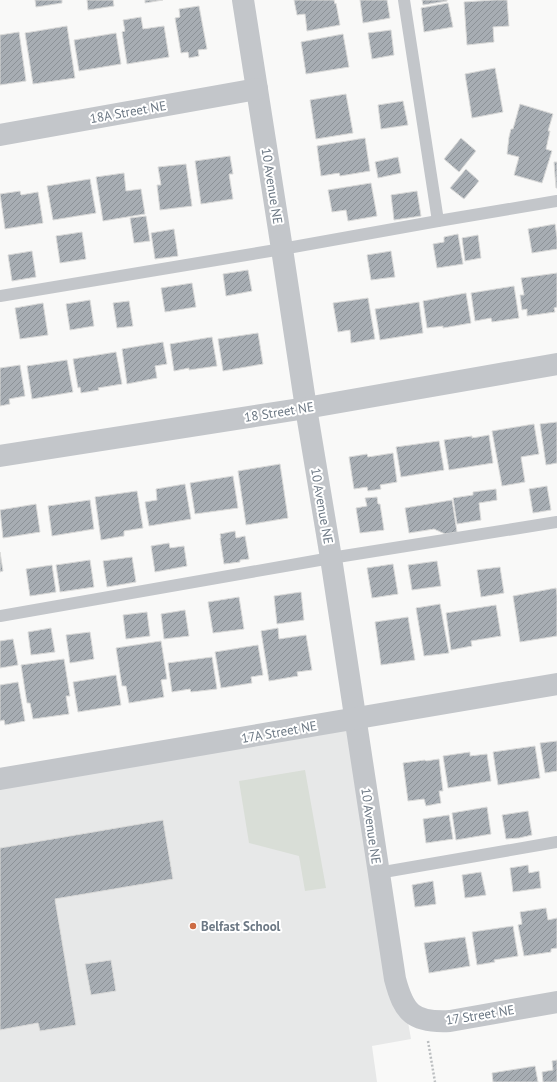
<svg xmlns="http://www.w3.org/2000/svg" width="557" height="1082" viewBox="0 0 557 1082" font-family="'PT Sans',sans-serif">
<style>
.built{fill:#e7e8e8}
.green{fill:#d9ded7}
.building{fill:url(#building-hatch);stroke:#dbdbda}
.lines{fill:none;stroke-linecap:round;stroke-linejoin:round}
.path{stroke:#bbbec0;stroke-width:2.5;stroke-dasharray:2 2;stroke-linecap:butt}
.lane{stroke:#c3c6ca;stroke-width:12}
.street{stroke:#c3c6ca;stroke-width:22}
.poi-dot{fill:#cd6b43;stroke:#fff;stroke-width:1.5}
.labels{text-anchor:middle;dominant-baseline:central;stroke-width:4;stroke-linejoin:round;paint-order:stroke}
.street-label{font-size:13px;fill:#6c7884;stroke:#fff}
.poi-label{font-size:13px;font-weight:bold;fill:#6c7884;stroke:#fff;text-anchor:start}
</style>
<defs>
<pattern id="building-hatch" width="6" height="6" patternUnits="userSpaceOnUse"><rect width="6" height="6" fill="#a7adb3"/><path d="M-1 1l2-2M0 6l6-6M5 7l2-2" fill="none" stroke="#8c9297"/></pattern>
</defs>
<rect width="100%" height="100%" fill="#f9f9f8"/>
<!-- built -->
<polygon class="built" points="355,719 411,1039 372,1046 377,1082 0,1082 0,779"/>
<!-- green -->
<polygon class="green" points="305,770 326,888 305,891 299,856 249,843 239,781"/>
<!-- building -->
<g class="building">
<polygon points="35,0 62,0 62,3 36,7"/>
<polygon points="87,0 113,0 114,6 88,10"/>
<polygon points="145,0 163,0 145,3"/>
<polygon points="294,0 334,0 335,4 336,3 340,25 307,31 305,14 297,15"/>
<polygon points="360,0 387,0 390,18 363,23"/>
<polygon points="422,0 447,0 447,1 423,5"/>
<polygon points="494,0 507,0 509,26 493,27 494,42 467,45 464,2"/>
<polygon points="448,3 453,27 424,32 421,8"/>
<polygon points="199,6 207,49 198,50 199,56 189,58 188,52 181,53 175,18 180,17 179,9"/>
<polygon points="141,17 143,29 164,26 169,57 127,64 122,32 125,31 123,20"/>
<polygon points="67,26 75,78 33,84 25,33"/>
<polygon points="391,30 394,55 372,59 368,33"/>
<polygon points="19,32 26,81 0,85 0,35"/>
<polygon points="116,33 121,64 79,71 74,40"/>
<polygon points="343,34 349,67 306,74 301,42"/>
<polygon points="495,68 503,112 472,118 465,74"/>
<polygon points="346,94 353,133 316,139 310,100"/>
<polygon points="403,101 408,125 381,129 378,105"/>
<polygon points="520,104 553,114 548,131 550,131 546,149 552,151 542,183 514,175 519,157 507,154 509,137 511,129 513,129"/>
<polygon points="365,138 370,171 340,176 339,173 321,176 317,146"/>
<polygon points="461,138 476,151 459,172 444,159"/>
<polygon points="230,156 233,174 229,174 233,199 201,204 195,161"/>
<polygon points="398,157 401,173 378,178 375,162"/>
<polygon points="554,162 557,162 557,188 556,188"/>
<polygon points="186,164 192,206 160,210 157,185 161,185 158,167"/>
<polygon points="466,169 479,181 464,199 450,188"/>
<polygon points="124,173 126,191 141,189 145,214 103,221 96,177"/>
<polygon points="90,179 96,213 53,220 47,186"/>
<polygon points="371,183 377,216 348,221 346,210 332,212 328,190"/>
<polygon points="20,191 21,195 38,192 43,223 5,229 0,194"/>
<polygon points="417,191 421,216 394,220 391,195"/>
<polygon points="146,216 150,241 134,243 130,218"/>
<polygon points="555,224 557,238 557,249 532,253 528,229"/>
<polygon points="174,229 178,256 155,259 151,233"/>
<polygon points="82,232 86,259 60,263 56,236"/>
<polygon points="458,234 463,264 437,268 433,244 444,242 444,237"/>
<polygon points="478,235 481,258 465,261 462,238"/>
<polygon points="32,251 36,277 12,281 8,255"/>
<polygon points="391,251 395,277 371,280 367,255"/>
<polygon points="248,270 252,291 226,296 223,274"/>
<polygon points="557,273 557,307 554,308 555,312 527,316 527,309 522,310 520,295 524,295 521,278"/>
<polygon points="192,283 196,307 165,312 161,288"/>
<polygon points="514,286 519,318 492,322 491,318 475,321 471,293"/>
<polygon points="466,293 471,323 443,328 443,326 427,328 423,301"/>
<polygon points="368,298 375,339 351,343 350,330 338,332 333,303"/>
<polygon points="90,300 94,326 70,330 66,304"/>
<polygon points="129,301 133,326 117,328 113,303"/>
<polygon points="419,302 423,333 380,340 375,309"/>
<polygon points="43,303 48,335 20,339 15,308"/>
<polygon points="258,333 263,364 223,371 218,339"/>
<polygon points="212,337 217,366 189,370 189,368 174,371 170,344"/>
<polygon points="163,342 167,364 155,366 157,378 127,384 122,349"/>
<polygon points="116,352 122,384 98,388 99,390 81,393 80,387 78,388 73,359"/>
<polygon points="67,360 73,392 32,399 27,366"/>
<polygon points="20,365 25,396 9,399 10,404 0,406 0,368"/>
<polygon points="557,422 557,463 546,465 540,424"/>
<polygon points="534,424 539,454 521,457 525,482 502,486 492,431"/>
<polygon points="489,435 493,463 449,470 444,440 472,436 472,438"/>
<polygon points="439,441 444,470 401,477 396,447"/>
<polygon points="393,453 397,482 380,485 381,489 368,491 367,487 354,489 349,457 367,454 368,457"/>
<polygon points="280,464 288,518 246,525 238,471"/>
<polygon points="233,476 238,508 195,514 190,483"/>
<polygon points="185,484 191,519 149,526 145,502 157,500 156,489"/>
<polygon points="547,486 551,510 533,513 529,489"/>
<polygon points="496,489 497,500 479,503 481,520 457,524 453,498 473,495 473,492"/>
<polygon points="137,491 143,528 124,531 124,536 101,540 95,497"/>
<polygon points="377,497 378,504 380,504 384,530 360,533 356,508 367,506 365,498"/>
<polygon points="90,500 94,529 52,536 48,506"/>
<polygon points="452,500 457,532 445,534 434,529 409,533 405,508"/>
<polygon points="36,504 40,532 3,538 0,510"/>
<polygon points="235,531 236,538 245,536 249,559 240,560 240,562 224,564 220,538 221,538 220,534"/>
<polygon points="169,543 170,548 184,546 187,566 155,572 151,546"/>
<polygon points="0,552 3,571 0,572"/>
<polygon points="132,557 136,582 107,587 103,561"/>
<polygon points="90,560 94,587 60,592 56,565"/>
<polygon points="437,561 441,586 412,590 408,565"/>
<polygon points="393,564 398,594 372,598 367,568"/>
<polygon points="52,565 56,592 30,596 26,569"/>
<polygon points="500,567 504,593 481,597 477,570"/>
<polygon points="556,588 557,596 557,636 520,642 513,596"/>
<polygon points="301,592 304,620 277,624 274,596"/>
<polygon points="239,597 244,629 213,633 208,602"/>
<polygon points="440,604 449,653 424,656 416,608"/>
<polygon points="496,605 501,636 471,641 472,646 451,650 446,613"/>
<polygon points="185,610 189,636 164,639 161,614"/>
<polygon points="147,612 150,636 126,639 123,615"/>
<polygon points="408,617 415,660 381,665 375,622"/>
<polygon points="51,628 55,652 31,655 28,632"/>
<polygon points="278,628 279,639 306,635 312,670 297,672 298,676 269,681 261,631"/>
<polygon points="90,632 94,659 70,663 66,635"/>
<polygon points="13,639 18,665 0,668 0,641"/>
<polygon points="161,641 167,679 161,680 164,697 129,703 126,686 122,686 116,648"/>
<polygon points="258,645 263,675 251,677 252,683 221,688 215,652"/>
<polygon points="212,657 217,689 191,692 190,689 172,692 168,663"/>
<polygon points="64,659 70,696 66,696 69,714 33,719 30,703 27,703 21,665"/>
<polygon points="116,675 121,705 78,712 73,682"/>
<polygon points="18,682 25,721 5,725 4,720 0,721 0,685"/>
<polygon points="557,741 557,771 545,773 540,743"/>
<polygon points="535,746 540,778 498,785 493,752"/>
<polygon points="470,752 470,756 487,754 491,781 448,788 443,756"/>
<polygon points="439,759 443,791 439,791 441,803 426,806 424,799 408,801 403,763 425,760 426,761"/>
<polygon points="487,807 491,834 456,840 452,813"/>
<polygon points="528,811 532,835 519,838 506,839 502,815"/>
<polygon points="449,815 453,839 426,843 423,819"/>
<polygon points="163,820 173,879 55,899 76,1025 40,1031 38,1023 0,1030 0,848"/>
<polygon points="528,865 529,873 539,871 541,888 513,892 510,868"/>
<polygon points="481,872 486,895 465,898 462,875"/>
<polygon points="433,881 436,904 415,907 412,885"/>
<polygon points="546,908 548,920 557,918 557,948 551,949 551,952 524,956 518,925 522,924 520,912"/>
<polygon points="513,926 518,956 494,960 495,962 477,965 472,932"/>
<polygon points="465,937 470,966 429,973 424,943"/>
<polygon points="111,960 116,991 91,995 85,964"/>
<polygon points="557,1060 557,1082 543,1082 542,1072 553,1070 552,1061"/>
<polygon points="535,1066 538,1082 493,1082 492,1073"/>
</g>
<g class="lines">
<!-- path -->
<polyline class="path" points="428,1041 435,1082"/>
<!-- lane -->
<g class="lane">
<polyline points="404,0 438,221"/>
<polyline points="0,296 282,249 438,221 557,201"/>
<polyline points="0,616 331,558 557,522"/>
<polyline points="378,873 557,842"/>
</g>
<!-- street -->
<g class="street">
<path d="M243,0l39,249 24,159 25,150 64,421c9,34 18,44 55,42l107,-19"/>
<polyline points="0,135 257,89"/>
<polyline points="0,456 306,408 557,364"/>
<polyline points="0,779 557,684"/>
</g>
</g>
<!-- markers -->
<circle class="poi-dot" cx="193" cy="926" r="4"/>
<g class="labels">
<!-- street labels -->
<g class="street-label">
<text transform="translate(128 112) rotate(-10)">18A Street NE</text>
<text transform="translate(272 186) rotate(81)">10 Avenue NE</text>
<text transform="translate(279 412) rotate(-9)">18 Street NE</text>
<text transform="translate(322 506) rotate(80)">10 Avenue NE</text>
<text transform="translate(279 732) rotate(-10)">17A Street NE</text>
<text transform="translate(371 826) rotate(82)">10 Avenue NE</text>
<text transform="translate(480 1015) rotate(-9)">17 Street NE</text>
</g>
<!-- poi labels -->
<g class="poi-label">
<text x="201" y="926">Belfast School</text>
</g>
</g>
</svg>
